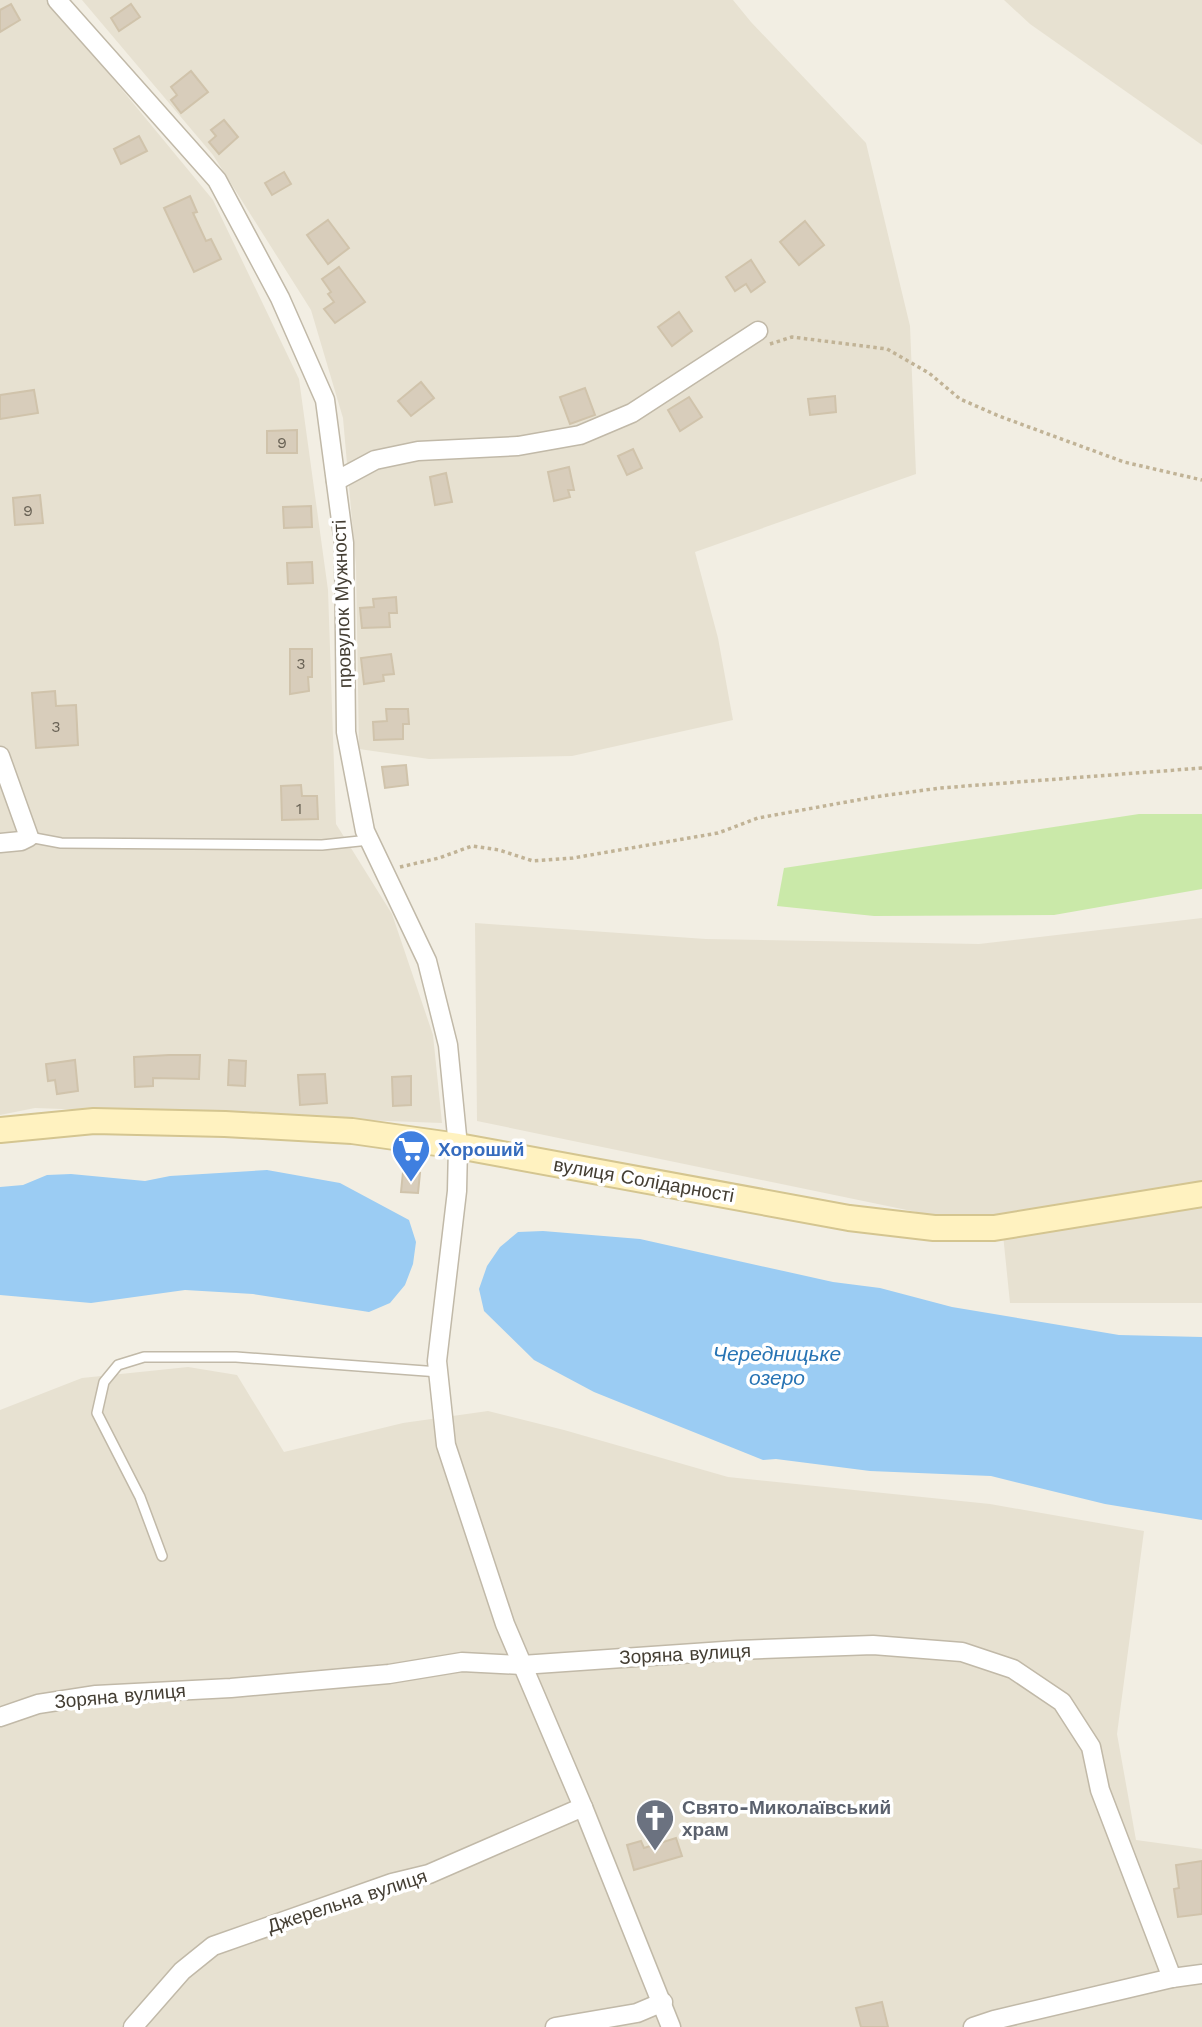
<svg xmlns="http://www.w3.org/2000/svg" width="1202" height="2027" viewBox="0 0 1202 2027" font-family="'Work Sans',sans-serif">
<style>
.residential{fill:#e7e1d1}
.green{fill:#cae9a9}
.water{fill:#9bccf3}
.building{fill:#d8cdbb;stroke:#d0c3ab;stroke-width:2}
.lines{fill:none;stroke-linecap:round;stroke-linejoin:round}
.lane-casing{stroke:#c1b9a8;stroke-width:12}
.street-casing{stroke:#c1b9a8;stroke-width:21}
.secondary-casing{stroke:#d4c590;stroke-width:28}
.path{stroke:#c1b396;stroke-width:3.5;stroke-dasharray:3.5 3.5;stroke-linecap:butt}
.lane{stroke:#fff;stroke-width:9}
.street{stroke:#fff;stroke-width:18}
.secondary{stroke:#fff2c0;stroke-width:24}
.labels{text-anchor:middle;dominant-baseline:central;stroke-width:7;stroke-linejoin:round;paint-order:stroke}
.number-label{font-size:16px;fill:#696255}
.street-label{font-size:19px;fill:#443e33;stroke:#fff}
.shop-label{font-size:19px;font-weight:bold;fill:#366cbe;stroke:#fff;text-anchor:start}
.worship-label{font-size:19px;font-weight:bold;fill:#5b616d;stroke:#fff;text-anchor:start}
.water-label{font-size:21px;font-style:italic;fill:#2874b4;stroke:#fff}
</style>
<rect width="100%" height="100%" fill="#f2eee3"/>
<!-- residential -->
<g class="residential">
<polygon points="0,0 48,0 213,200 299,379 328,590 336,824 392,914 433,1035 442,1123 35,1108 0,1115"/>
<polygon points="82,0 733,0 751,22 866,143 910,326 916,474 695,552 718,638 733,720 572,756 429,759 359,749 356,566 343,418 311,310 213,155"/>
<polygon points="1004,0 1202,0 1202,145 1030,24"/>
<polygon points="1202,918 1202,1303 1010,1303 1001,1215 931,1215 477,1121 475,923 706,939 979,944"/>
<polygon points="188,1367 237,1375 284,1452 403,1423 488,1411 564,1430 728,1477 990,1504 1144,1531 1117,1734 1136,1840 1202,1849 1202,2027 0,2027 0,1410 82,1378"/>
</g>
<!-- green -->
<polygon class="green" points="1139,814 1202,814 1202,889 1054,915 874,916 777,906 784,868"/>
<!-- water -->
<g class="water">
<polygon points="267,1170 340,1183 409,1220 416,1242 413,1264 405,1285 390,1303 369,1312 253,1294 185,1290 91,1303 0,1295 0,1187 23,1185 47,1175 71,1174 145,1181 170,1176"/>
<polygon points="543,1231 640,1239 833,1282 880,1288 952,1307 1119,1335 1202,1337 1202,1520 1105,1504 991,1476 870,1471 776,1459 763,1460 594,1392 534,1360 484,1311 479,1289 487,1266 500,1247 518,1232"/>
</g>
<!-- building -->
<g class="building">
<polygon points="11,4 20,20 0,32 0,10"/>
<polygon points="131,4 140,17 119,31 111,18"/>
<polygon points="191,71 208,92 181,113 171,100 177,95 171,87"/>
<polygon points="224,120 238,137 219,154 209,142 216,136 211,130"/>
<polygon points="139,136 147,151 121,164 114,149"/>
<polygon points="284,172 291,184 272,195 265,183"/>
<polygon points="190,196 197,212 193,213 206,241 211,239 221,259 194,272 164,208"/>
<polygon points="328,220 349,248 328,264 307,235"/>
<polygon points="805,221 824,245 799,265 780,242"/>
<polygon points="751,260 765,282 751,292 746,284 735,291 726,277"/>
<polygon points="339,267 365,302 335,323 324,309 334,302 328,294 331,292 322,279"/>
<polygon points="679,312 692,331 672,346 658,327"/>
<polygon points="421,382 434,398 411,416 398,401"/>
<polygon points="585,388 595,415 570,424 560,397"/>
<polygon points="34,390 38,413 0,419 0,395"/>
<polygon points="835,396 836,412 810,415 808,399"/>
<polygon points="689,397 702,417 680,431 668,410"/>
<polygon points="297,430 297,453 267,453 267,431"/>
<polygon points="633,449 642,468 627,475 618,456"/>
<polygon points="569,467 574,490 568,490 570,497 554,501 548,472"/>
<polygon points="446,473 452,502 435,505 430,477"/>
<polygon points="40,495 43,523 15,525 13,498"/>
<polygon points="311,506 312,527 284,528 283,507"/>
<polygon points="312,562 313,583 288,584 287,563"/>
<polygon points="396,597 397,613 389,613 390,627 362,628 360,608 374,607 373,599"/>
<polygon points="290,649 312,649 312,677 308,677 309,691 290,694"/>
<polygon points="391,654 394,674 383,675 384,681 364,684 361,658"/>
<polygon points="55,691 56,706 76,705 78,745 36,748 32,693"/>
<polygon points="386,709 408,709 409,724 403,724 403,739 374,740 373,722 387,721"/>
<polygon points="406,765 408,785 385,788 382,767"/>
<polygon points="301,785 302,796 317,796 318,819 282,820 281,786"/>
<polygon points="169,1055 200,1055 199,1079 153,1078 153,1086 135,1087 134,1057"/>
<polygon points="75,1060 78,1091 57,1094 55,1080 48,1081 46,1064"/>
<polygon points="229,1060 246,1061 245,1086 228,1085"/>
<polygon points="325,1074 327,1103 300,1105 298,1075"/>
<polygon points="411,1076 411,1105 393,1106 392,1077"/>
<polygon points="403,1172 420,1173 418,1193 401,1192"/>
<polygon points="676,1838 682,1856 634,1870 627,1845 641,1841 644,1848"/>
<polygon points="1202,1861 1202,1914 1178,1917 1174,1889 1179,1888 1176,1865"/>
<polygon points="882,2002 888,2027 861,2027 856,2008"/>
</g>
<g class="lines">
<!-- lane casing -->
<g class="lane-casing">
<g id="lane">
<polyline points="29,837 61,843 322,845 369,840"/>
<polyline points="162,1556 140,1497 97,1413 104,1382 118,1365 144,1357 236,1357 439,1372"/>
</g>
</g>
<!-- street casing -->
<g class="street-casing">
<g id="street">
<polyline points="57,0 217,180 280,298 325,400 344,543 346,732 365,831 427,961 448,1045 458,1146 457,1191 437,1361 446,1445 505,1624 583,1807 671,2027"/>
<polyline points="336,481 375,460 418,451 518,446 580,435 632,413 758,331"/>
<polyline points="0,756 29,837 21,841 0,843"/>
<polyline points="0,1717 38,1704 96,1695 231,1688 389,1674 462,1662 522,1665 738,1650 873,1645 962,1652 1013,1669 1062,1702 1091,1747 1100,1790 1172,1978"/>
<polyline points="133,2027 182,1971 213,1946 392,1883 429,1874 583,1807"/>
<polyline points="555,2027 637,2013 663,2002"/>
<polyline points="973,2027 994,2020 1172,1978 1202,1974"/>
</g>
</g>
<!-- secondary casing -->
<g class="secondary-casing">
<polyline id="secondary" points="0,1130 94,1121 225,1124 352,1131 458,1146 849,1218 934,1228 994,1228 1202,1194"/>
</g>
<!-- path -->
<g class="path">
<polyline points="770,344 792,337 887,349 929,373 960,399 999,416 1124,462 1202,480"/>
<polyline points="400,867 439,858 472,846 499,850 533,861 573,858 718,833 758,818 874,797 940,788 1202,768"/>
</g>
<!-- lane -->
<use href="#lane" class="lane"/>
<!-- street -->
<use href="#street" class="street"/>
<!-- secondary -->
<use href="#secondary" class="secondary"/>
</g>
<!-- icons -->
<defs>
<g id="supermarket-pin" transform="scale(2.0125)"><path d="M0 17L-7.5 6A9.5 9.5 0 1 1 7.5 6Z" fill="#3f7fe0" stroke="#fff"/><path d="M-6-5.5h2.5l.6 2H6L4.5 2H-2.5L-4.4-4H-6ZM-1.5 3.2a1.3 1.3 0 1 0 .1 0ZM3 3.2a1.3 1.3 0 1 0 .1 0Z" fill="#fff"/></g>
<g id="church-pin" transform="scale(2.0125)"><path d="M0 17L-7.5 6A9.5 9.5 0 1 1 7.5 6Z" fill="#6b7280" stroke="#fff"/><path d="M-1.2-6h2.4v3.5h3.3v2.4h-3.3V6h-2.4V-.1h-3.3v-2.4h3.3Z" fill="#fff"/></g>
</defs>
<g fill-rule="evenodd">
<use href="#supermarket-pin" x="411" y="1149"/>
<use href="#church-pin" x="655" y="1818"/>
</g>
<g class="labels">
<!-- number labels -->
<g class="number-label">
<text x="282" y="442">9</text>
<text x="28" y="510">9</text>
<text x="301" y="663">3</text>
<text x="56" y="726">3</text>
<text x="299" y="808">1</text>
</g>
<!-- street labels -->
<g class="street-label">
<text transform="translate(342 604) rotate(-92)">провулок Мужності</text>
<text transform="translate(644 1180) rotate(10)">вулиця Солідарності</text>
<text transform="translate(685 1654) rotate(-3)">Зоряна вулиця</text>
<text transform="translate(120 1696) rotate(-5)">Зоряна вулиця</text>
<text transform="translate(347 1901) rotate(-18)">Джерельна вулиця</text>
</g>
<!-- shop labels -->
<g class="shop-label">
<text x="438" y="1149">Хороший</text>
</g>
<!-- worship labels -->
<g class="worship-label">
<text x="682" y="1807">Свято-Миколаївський<tspan x="682" dy="22">храм</tspan></text>
</g>
<!-- water labels -->
<g class="water-label">
<text x="777" y="1353">Чередницьке<tspan x="777" dy="24">озеро</tspan></text>
</g>
</g>
</svg>
